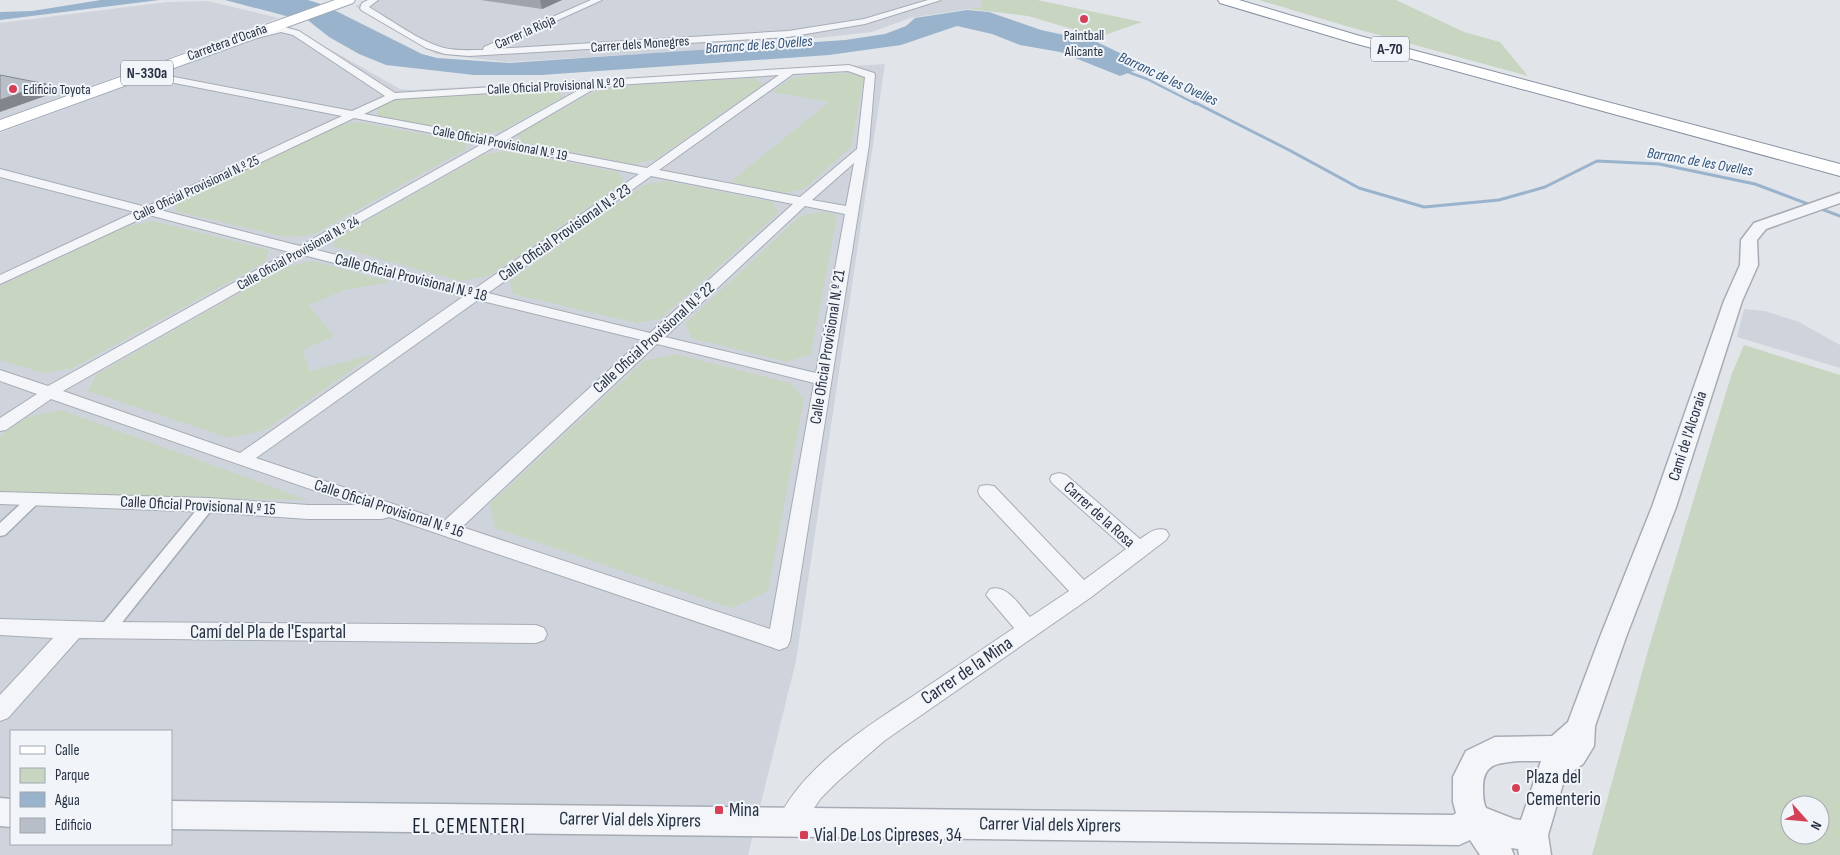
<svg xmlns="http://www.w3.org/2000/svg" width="1840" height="855" viewBox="0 0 1840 855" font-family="'Sofia Sans Condensed',sans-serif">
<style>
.built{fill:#cfd4dc;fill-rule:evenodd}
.green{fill:#c7d5c1;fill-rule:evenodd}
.water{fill:#9ab3cc}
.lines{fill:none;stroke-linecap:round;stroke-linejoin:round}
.stream-far1{stroke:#9ab3cc;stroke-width:2.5}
.stream{stroke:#9ab3cc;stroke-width:3}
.pedestrian-casing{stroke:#a6acb5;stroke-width:3}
.minor-casing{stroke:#a6acb5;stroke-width:2}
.tertiary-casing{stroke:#a6acb5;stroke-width:3}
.primary-casing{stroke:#9fa9b7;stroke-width:2}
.motorway-casing{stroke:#8792a2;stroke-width:2}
.pedestrian{fill:#f4f5f8;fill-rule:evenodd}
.minor{fill:#f4f5f8;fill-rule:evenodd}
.tertiary{fill:#f4f5f8;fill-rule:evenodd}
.primary{fill:#fff;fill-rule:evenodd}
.motorway{fill:#fff;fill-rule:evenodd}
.wall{fill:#9ea3ac}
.shaded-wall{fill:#81858c}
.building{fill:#b8bec8;stroke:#81858c}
.poi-dot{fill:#d54059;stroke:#f1f4f8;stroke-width:2}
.labels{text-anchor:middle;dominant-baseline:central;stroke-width:4;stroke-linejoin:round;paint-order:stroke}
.far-street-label{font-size:14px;fill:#283243;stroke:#f1f4f8}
.far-poi-label{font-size:14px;fill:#283243;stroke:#f1f4f8}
.far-water-label{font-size:15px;font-style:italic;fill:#305279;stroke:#f1f4f8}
.shield{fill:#f1f4f8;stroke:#646c79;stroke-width:1}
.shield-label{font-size:15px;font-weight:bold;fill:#283243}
.street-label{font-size:16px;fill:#283243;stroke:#f1f4f8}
.near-street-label{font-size:19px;fill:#283243;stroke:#f1f4f8}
.near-poi-label{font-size:19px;fill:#283243;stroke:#f1f4f8;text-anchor:start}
.near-neighbourhood-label{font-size:21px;letter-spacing:1px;fill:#1a2334;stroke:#f1f4f8}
</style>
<rect width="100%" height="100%" fill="#e1e5ea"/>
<!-- built -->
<g class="built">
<polygon points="370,0 980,0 982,7 910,18 872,32 707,50 506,62 436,54 355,6"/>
<polygon points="208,1 279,18 0,119 0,23 167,2"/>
<path d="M289,26l111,63 11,1 474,-26 -89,597 -48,194h-748v-722zM11,731h160v113h-160z"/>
<polygon points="1744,309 1765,311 1799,322 1840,345 1840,368 1737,337"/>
</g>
<!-- green -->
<g class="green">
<polygon points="980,0 1037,0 1142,22 1099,37 1028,16 968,9 982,7"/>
<polygon points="1259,0 1396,0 1464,32 1500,42 1528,76 1346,26"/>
<polygon points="851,73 864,77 851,147 804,189 785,193 730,182 829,102 772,92 791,79 807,75"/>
<polygon points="753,78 764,84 654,160 633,164 520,142 518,134 593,92 610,87"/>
<polygon points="557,90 563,97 501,131 480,134 378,116 377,108 393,100"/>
<polygon points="359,122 465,142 466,149 312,235 286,237 178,212 175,208 176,203 341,125"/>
<polygon points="505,151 618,172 624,182 489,276 460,281 333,246 335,239 483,155"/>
<polygon points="666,181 772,202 779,212 660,319 636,323 513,294 510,281 644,185"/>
<polygon points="823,212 837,215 811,354 787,362 691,338 685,324 800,216"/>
<polygon points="153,221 269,250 265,262 73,368 43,373 0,360 0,286 128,226"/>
<polygon points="313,261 391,282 345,290 308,305 334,336 302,350 310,371 375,354 265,430 229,438 88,391 96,375 285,267"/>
<path d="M1744,345l96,30v480h-248l57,-208 82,-271zM1790,805h30v30h-30z"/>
<polygon points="675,354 790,383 804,398 768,591 732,608 495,528 490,504 644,361"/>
<polygon points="61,410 308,500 0,494 0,436 28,417"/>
</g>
<!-- water -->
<g class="water">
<polygon points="101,0 159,0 0,20 0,12 32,11"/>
<polygon points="225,0 308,0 324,5 422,54 437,58 509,63 845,40 885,34 906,26 915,18 967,10 989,12 1041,30 1097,42 1147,66 1120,76 1060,52 1020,45 992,34 957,26 901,45 829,55 541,75 474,75 386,65 359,54 329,37 305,18 286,16"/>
</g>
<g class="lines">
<!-- stream-far1 -->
<polyline class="stream-far1" points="1125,71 1147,79 1196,104"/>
<!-- stream -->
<polyline class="stream" points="1194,102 1289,150 1359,188 1424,207 1499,200 1545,187 1597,161 1659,164 1755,184 1840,216"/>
<!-- pedestrian casing -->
<g class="pedestrian-casing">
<g id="pedestrian">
<polygon points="33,495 38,497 40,500 38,503 5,535 0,536 0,523 28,497"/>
<polygon points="208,500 213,502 215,505 213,508 112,635 106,637 100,635 98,631 100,627 203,502"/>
</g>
</g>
<!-- minor casing -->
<g class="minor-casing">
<g id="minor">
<path d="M368,0h10l-9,7c22,13 50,34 75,41 12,3 26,2 39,2l1,-3 107,-47h11l-108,49 294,-18 76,-12 64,-19h13l-76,24 -77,13 -319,19 -24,-2 -19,-6 -65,-38 -1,-2 2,-5z"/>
<path d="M281,26l18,5 96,62 454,-28 25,8 1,2 -6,70 -79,496 -3,6 -8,3 -8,-3 -382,-130 -7,2h-74l-100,-7 -208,-8v-12l208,6 100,7h48l-305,-106 -45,31 -6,1v-13l37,-24 -37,-13v-11l48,16 241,-134 -140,-37 -149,69v-9l135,-63 -135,-35v-8l146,38 196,-91 -198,-39v-4l4,-1 204,39 33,-15 -92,-61 -12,-3 -24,6 -5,-3zM848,71l17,6 -8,72 -57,48 -141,-27 134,-96zM779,75l-132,93 -142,-27 94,-55zM584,87l-91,51 -129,-24 31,-15zM354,118l130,25 -184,103 -140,-36zM496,146l143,28 -166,116 -160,-41zM854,163l-8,43 -34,-6zM651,176l142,28 -143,129 -162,-40zM805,206l40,8 -29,159 -151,-36zM303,255l161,41 -224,157 -177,-62zM478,300l164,40 -198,181 -188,-63zM657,344l157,39 -44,246 -308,-102z"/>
<path d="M1059,473l7,2 74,64c9,-6 15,-12 26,-9l3,5 -3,5 -76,58 -206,143 -47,41 -16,16 -22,32 -9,4 -9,-4 -4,-8c25,-56 90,-95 139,-128 33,-22 65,-44 98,-66l-28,-33 4,-6c17,-5 29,16 40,28l39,-26 -89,-95 -2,-5 2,-5 7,-1 7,1 90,94 42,-31 -74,-66 -2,-4 2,-4z"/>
<polygon points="0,619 106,622 536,625 544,628 547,634 544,640 536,643 79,638 8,718 0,721 0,695 53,638 0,635"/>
</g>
</g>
<!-- tertiary casing -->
<g class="tertiary-casing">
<g id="tertiary">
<path d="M1840,193v10l-74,26 -9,11 1,25 -16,36 -66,206 -50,130 -31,89 -1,20 -11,18 -18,13 -17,58 3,20h-32l-1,-6 -7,-1 3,7h-34l-10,-15 -11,5 -1288,-16v-28l1282,14 3,-2 -3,-11v-25l13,-26 29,-14 57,-1 16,-14 32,-85 52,-130 72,-206 16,-36 1,-25 13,-17zM1519,761h22l-20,59 -7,-1 -28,-11c-3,-7 -3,-13 -3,-20 0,-25 15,-25 36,-27z"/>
<polygon points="0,798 11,799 11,827 0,826"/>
</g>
</g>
<!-- primary casing -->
<g class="primary-casing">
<polygon id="primary" points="335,0 355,0 353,3 0,131 0,120"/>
</g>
<!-- motorway casing -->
<g class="motorway-casing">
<polygon id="motorway" points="1218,0 1239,0 1360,36 1840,164 1840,176 1350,42 1220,3"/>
</g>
<!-- pedestrian -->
<use href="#pedestrian" class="pedestrian"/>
<!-- minor -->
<use href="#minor" class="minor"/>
<!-- tertiary -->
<use href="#tertiary" class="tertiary"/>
<!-- primary -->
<use href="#primary" class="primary"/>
<!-- motorway -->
<use href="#motorway" class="motorway"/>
</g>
<!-- wall -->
<polygon class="wall" points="480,0 562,0 542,9"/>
<!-- shaded-wall -->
<g class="shaded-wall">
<polygon points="540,0 562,0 542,9"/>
<polygon points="46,84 51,94 0,112 0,100"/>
</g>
<!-- building -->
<polygon class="building" points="0,75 46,84 0,100"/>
<!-- markers -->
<g class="poi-dot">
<circle cx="1084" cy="19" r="5"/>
<circle cx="13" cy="89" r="5"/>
<circle cx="1516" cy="788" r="5"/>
<rect x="714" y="805" width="10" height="10" rx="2.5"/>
<rect x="799" y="830" width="10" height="10" rx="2.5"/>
</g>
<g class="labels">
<!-- far-street labels -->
<g class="far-street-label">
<text transform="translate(525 32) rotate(-24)">Carrer la Rioja</text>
<text transform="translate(227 42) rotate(-20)">Carretera d'Ocaña</text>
<text transform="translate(640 44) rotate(-4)">Carrer dels Monegres</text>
<text transform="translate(556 86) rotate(-3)">Calle Oficial Provisional N.º 20</text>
<text transform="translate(500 143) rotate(11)">Calle Oficial Provisional N.º 19</text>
<text transform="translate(196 188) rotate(-25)">Calle Oficial Provisional N.º 25</text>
<text transform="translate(298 253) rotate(-29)">Calle Oficial Provisional N.º 24</text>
</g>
<!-- far-poi labels -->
<g class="far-poi-label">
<text x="1084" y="35">Paintball<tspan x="1084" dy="16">Alicante</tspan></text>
<text x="23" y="89" text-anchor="start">Edificio Toyota</text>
</g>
<!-- far-water labels -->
<g class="far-water-label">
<text transform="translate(759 45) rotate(-4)">Barranc de les Ovelles</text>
<text transform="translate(1168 79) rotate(25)">Barranc de les Ovelles</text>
<text transform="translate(1700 162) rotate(10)">Barranc de les Ovelles</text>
</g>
<!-- shield labels -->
<g class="shield">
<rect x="1371" y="36.5" width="38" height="25" rx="4"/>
<rect x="121" y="60.5" width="52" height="25" rx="4"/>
</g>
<g class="shield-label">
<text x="1390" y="49">A-70</text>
<text x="147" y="73">N-330a</text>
</g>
<!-- street labels -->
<g class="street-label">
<text transform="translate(565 233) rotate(-35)">Calle Oficial Provisional N.º 23</text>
<text transform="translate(411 278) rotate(14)">Calle Oficial Provisional N.º 18</text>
<text transform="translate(654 338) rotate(-42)">Calle Oficial Provisional N.º 22</text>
<text transform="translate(828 347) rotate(-81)">Calle Oficial Provisional N.º 21</text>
<text transform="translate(1688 436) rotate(-72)">Camí de l'Alcoraia</text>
<text transform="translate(198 506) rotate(3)">Calle Oficial Provisional N.º 15</text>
<text transform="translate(389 509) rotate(18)">Calle Oficial Provisional N.º 16</text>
<text transform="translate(1099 515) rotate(42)">Carrer de la Rosa</text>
</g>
<!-- near-street labels -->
<g class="near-street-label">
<text x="268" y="632">Camí del Pla de l'Espartal</text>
<text transform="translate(967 671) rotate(-34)">Carrer de la Mina</text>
<text transform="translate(630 820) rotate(1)">Carrer Vial dels Xiprers</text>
<text transform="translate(1050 825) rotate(1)">Carrer Vial dels Xiprers</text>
</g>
<!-- near-poi labels -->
<g class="near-poi-label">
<text x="1526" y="777">Plaza del<tspan x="1526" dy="22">Cementerio</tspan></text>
<text x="729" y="810">Mina</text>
<text x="814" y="835">Vial De Los Cipreses, 34</text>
</g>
<!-- near-neighbourhood labels -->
<g class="near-neighbourhood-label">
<text x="469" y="826">EL CEMENTERI</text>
</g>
</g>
<!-- legend -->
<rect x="10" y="730" width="162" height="115" fill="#f1f4f8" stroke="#a1a6b0"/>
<rect x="20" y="746" width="25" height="8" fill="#ffffff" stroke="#a1a6b0"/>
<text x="55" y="755" font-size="15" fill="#283243">Calle</text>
<rect x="20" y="768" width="25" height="15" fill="#c7d5c1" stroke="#a1a6b0"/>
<text x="55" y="780" font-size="15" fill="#283243">Parque</text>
<rect x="20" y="792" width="25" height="15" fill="#9ab3cc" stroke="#a1a6b0"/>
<text x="55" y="805" font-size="15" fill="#283243">Agua</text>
<rect x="20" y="818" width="25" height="15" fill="#b8bec8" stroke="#a1a6b0"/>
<text x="55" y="830" font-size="15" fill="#283243">Edificio</text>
<!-- north arrow -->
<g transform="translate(1805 820) rotate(117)"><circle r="24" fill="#f1f4f8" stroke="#a1a6b0"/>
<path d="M0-4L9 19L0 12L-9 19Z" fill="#d54059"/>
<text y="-8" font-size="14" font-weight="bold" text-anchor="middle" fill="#283243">N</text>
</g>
</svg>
